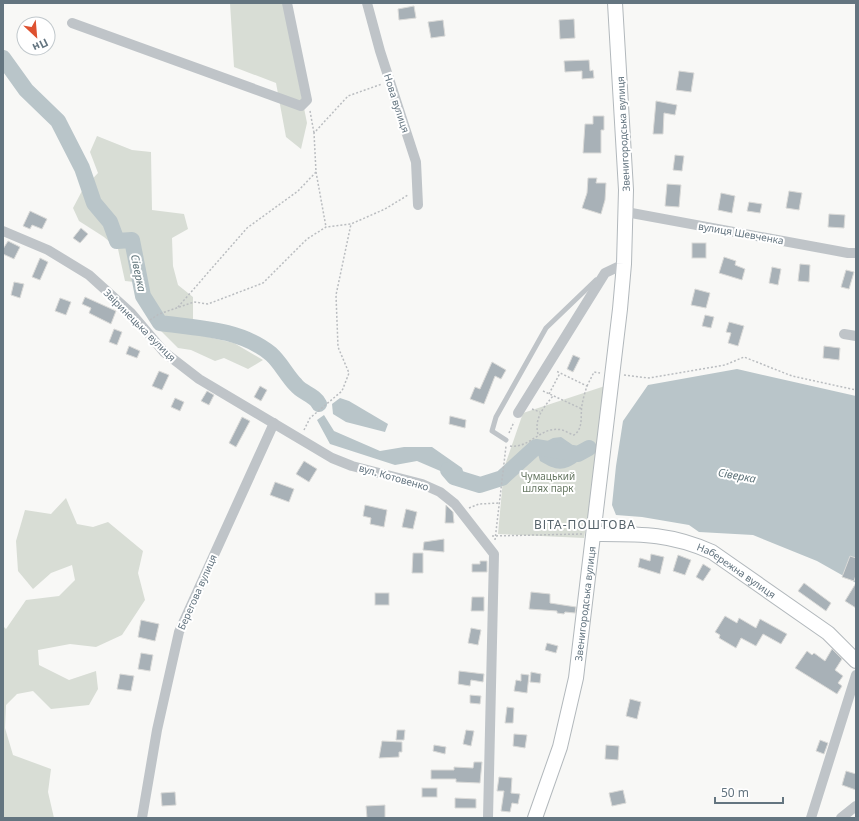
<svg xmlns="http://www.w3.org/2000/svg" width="859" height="821" viewBox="0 0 859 821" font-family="'Noto Sans',sans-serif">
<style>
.green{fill:#d8ddd5}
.water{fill:#b9c5c9}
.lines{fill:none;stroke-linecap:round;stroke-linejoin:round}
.river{stroke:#b9c5c9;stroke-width:16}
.building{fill:#a8b1b7;stroke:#dadad8}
.secondary-casing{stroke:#b2b8bc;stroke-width:16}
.path{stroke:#babdc0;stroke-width:1.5;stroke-dasharray:2 2;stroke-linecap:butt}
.lane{stroke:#bfc4c8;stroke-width:5}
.street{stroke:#bfc4c8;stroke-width:10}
.secondary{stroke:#fff;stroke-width:14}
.labels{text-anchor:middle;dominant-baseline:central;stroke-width:4;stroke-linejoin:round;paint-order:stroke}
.street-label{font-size:10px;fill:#647580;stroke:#fff}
.park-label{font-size:10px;fill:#677863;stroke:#fff}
.water-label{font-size:11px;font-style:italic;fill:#5f747a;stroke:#fff}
.quarter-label{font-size:12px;letter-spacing:1px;fill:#56636b;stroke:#fff}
</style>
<rect width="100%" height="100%" fill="#f8f8f6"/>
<!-- green -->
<g class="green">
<polygon points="230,3 283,3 307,123 301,149 286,137 276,83 234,67"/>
<polygon points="97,136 132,150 151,152 152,210 184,214 188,229 172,238 173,266 178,285 193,297 193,319 204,336 234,343 263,360 248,369 224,358 215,361 191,350 178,348 161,331 143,306 135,282 125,281 118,249 104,237 79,221 73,208 83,189 98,173 90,152"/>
<polygon points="611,384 584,538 498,534 504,468 523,413"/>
<polygon points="66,498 77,524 93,527 108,522 143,551 138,573 145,600 122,635 96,647 70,644 38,650 39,665 69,680 96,671 98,689 89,705 51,709 33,691 17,694 6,705 5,728 13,755 51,769 48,792 54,818 3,818 3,626 6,629 26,600 59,596 75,580 72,565 51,573 33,589 18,571 16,541 25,510 51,514"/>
</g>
<!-- water -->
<g class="water">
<polygon points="737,369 856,396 856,583 817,561 753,535 699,532 689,525 642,517 616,515 612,505 616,466 623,421 648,385"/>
<polygon points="340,398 349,401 388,424 385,432 346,422 333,414 332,404"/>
<polygon points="324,415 334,431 380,451 404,447 432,447 462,468 467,483 463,488 445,478 445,473 417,461 395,465 330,444 317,420"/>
<path d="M561,437c13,9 14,8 19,23 -17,12 -23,11 -40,1l-4,-14 17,-9z"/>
</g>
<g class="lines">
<!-- river -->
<g class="river">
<path d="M3,58l23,32 32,31 24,47 12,35 16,19 7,19 15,-1 11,56 17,27c37,5 81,6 111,31 10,9 16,22 25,31 6,8 19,10 23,19"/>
<polyline points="448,470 454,477 480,485 502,478 536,447 578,454 589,448"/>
</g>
</g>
<!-- building -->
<g class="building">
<polygon points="414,6 416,18 399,20 398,9"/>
<polygon points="574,19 575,38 560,39 559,20"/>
<polygon points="443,20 445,36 431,38 428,22"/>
<polygon points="589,60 590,71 593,70 594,78 582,79 582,71 565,72 564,61"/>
<polygon points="679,71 694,73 691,92 676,90"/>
<polygon points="656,101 677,105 675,115 664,113 663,134 653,134"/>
<polygon points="593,116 604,116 604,130 601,130 601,153 583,153 585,124 593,124"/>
<polygon points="675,155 684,156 682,171 673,170"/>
<polygon points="588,178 597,178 596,183 606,183 605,200 601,214 582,208 587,193"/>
<polygon points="667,184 681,185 679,207 665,206"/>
<polygon points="789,191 802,193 799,210 786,208"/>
<polygon points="721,193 735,196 732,213 718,210"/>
<polygon points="749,202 762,204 760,213 747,211"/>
<polygon points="30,211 47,219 42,229 32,225 30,229 23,226"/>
<polygon points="829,214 845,215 844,228 828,227"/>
<polygon points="81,228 88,234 80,243 73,238"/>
<polygon points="8,241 20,247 14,259 3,254 3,249"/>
<rect x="692" y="243" width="14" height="15"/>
<polygon points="724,257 736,261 735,265 745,269 742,280 719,273"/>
<polygon points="40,258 48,262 40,280 32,277"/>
<polygon points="800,264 810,265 809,282 798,281"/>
<polygon points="772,267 781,269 778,285 769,283"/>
<polygon points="846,270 854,272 849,289 841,287"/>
<polygon points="14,282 24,284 20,298 11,295"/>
<polygon points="695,289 710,293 706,308 691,305"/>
<polygon points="85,297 116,311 111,324 89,313 91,308 82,304"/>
<polygon points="60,298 71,302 66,315 55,311"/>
<polygon points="705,315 714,317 711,328 702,326"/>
<polygon points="729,322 744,326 738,346 728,343 731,333 726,332"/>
<polygon points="114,329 122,332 117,345 109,342"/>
<polygon points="129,346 140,351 137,358 126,354"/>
<polygon points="824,346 840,348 839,360 823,358"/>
<polygon points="573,355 580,358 573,372 567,369"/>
<polygon points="492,362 506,370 501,379 495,376 484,404 470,399 475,387 480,389"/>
<polygon points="159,371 169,375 162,390 152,386"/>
<polygon points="260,386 267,390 261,401 254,397"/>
<polygon points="207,391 214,395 209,405 201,401"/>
<polygon points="175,398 184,402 180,411 171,407"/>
<polygon points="450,416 466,420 465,428 449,424"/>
<polygon points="242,417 250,421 236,447 229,443"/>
<polygon points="304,461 317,469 309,482 296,474"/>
<polygon points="275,482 294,489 289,502 270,495"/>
<polygon points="365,505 387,510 384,527 370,524 371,518 363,516"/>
<polygon points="446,505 453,512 454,523 445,523"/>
<polygon points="406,509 417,512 413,529 402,527"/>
<polygon points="444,539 444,552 423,550 424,542"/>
<polygon points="413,553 423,553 423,573 412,573"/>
<polygon points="651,554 664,557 660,574 638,567 640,558 650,561"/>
<polygon points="678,555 691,560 685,575 673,571"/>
<polygon points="850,556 856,558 856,575 854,581 842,577"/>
<polygon points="480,561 487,561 487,572 472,572 472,564 480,564"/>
<polygon points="703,564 711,569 703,581 696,577"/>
<polygon points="804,583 831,603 826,611 798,591"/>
<polygon points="856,583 856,608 845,601"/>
<polygon points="531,592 550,594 550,603 576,607 575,613 565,612 564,614 557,613 557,611 529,609"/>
<rect x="375" y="593" width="14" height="12"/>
<polygon points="472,597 484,597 484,611 471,611"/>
<polygon points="725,616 737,623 739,618 756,628 760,619 787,634 781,644 763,634 756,646 741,638 736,648 719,638 720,635 715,632"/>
<polygon points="141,620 159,624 155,641 138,637"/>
<polygon points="471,628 481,630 478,645 468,643"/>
<polygon points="547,643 558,646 556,653 545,650"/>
<polygon points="832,649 842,659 835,670 843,676 838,683 842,686 837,694 795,668 807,651 812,655 814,653 825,661"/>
<polygon points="141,653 153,655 150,671 138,669"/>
<polygon points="459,671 484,674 483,682 471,680 470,686 458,684"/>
<polygon points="531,672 541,674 540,683 530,682"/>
<polygon points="120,674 134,676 131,691 117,689"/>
<polygon points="521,674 529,675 527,693 514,691 516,680 521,681"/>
<polygon points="470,695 481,696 480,704 470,703"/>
<polygon points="630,699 641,702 637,719 626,716"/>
<polygon points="507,707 514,708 513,723 505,723"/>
<polygon points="397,730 405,730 404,740 396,740"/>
<polygon points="466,730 474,731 471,746 463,744"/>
<polygon points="514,734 527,735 525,748 513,746"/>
<polygon points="820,740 828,743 824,754 816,751"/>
<polygon points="382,741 402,742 402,752 399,752 399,757 379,758"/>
<polygon points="434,745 446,747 445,754 433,751"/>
<polygon points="606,745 619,746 618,760 605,759"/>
<polygon points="474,762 482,762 480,783 456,782 456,779 431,779 431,770 454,770 454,767 473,768"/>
<polygon points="846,771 856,774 856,790 842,785"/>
<polygon points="499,777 512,778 511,793 520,794 518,804 512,803 510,812 501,811 504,791 497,791"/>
<rect x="422" y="788" width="15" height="9"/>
<polygon points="623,790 626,803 612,806 609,793"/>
<polygon points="175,792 176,805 162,806 161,793"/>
<polygon points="455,798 476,799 476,808 455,808"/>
<polygon points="385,805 385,818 367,818 366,806"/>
</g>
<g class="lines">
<!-- secondary casing -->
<g class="secondary-casing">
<g id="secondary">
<path id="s1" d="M594,534c46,0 76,-1 118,18l116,81 28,28"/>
<path id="s2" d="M535,818l25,-71 16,-69 44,-369 4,-45 2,-74 -11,-187"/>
</g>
</g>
<!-- path -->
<g class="path">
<polyline points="310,111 314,133"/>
<polyline points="316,172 326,227"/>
<polyline points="178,307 247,228 298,191 316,172 314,133 348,96 382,84"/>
<polyline points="150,320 159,314 194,302 208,304 263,283 307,239 326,227 351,224 385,209 408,195"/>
<polyline points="624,375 649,378 725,365 744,357 792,376 856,390"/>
<polyline points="587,386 594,372 600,373"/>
<polyline points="543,391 582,409"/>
<polyline points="549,394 560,373"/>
<polyline points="532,409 540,412"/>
<polyline points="304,430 310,418 342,391 349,373 338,347 336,295 351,224"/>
<polyline points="509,433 514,422"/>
<path d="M538,434c-4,-15 5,-26 15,-38"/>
<path d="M510,446c20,3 31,-21 52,-16 4,1 8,4 12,5 10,-7 6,-19 8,-30 1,-6 3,-13 5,-19l-31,-15"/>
<polyline points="469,508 479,504 499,503"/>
<polyline points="492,536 582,534"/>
<polyline points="495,540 506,446"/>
</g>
<!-- lane -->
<polyline class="lane" points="506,440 492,431 496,417 546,328 596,280"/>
<!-- street -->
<g class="street">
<polyline points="367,3 380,51 416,162 418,205"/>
<polyline points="72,23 301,106 307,100 287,3"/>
<polyline points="626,212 848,253 856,253"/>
<polyline points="3,231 48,250 89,275 131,313 164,352 199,379 332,458 352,466 422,484 440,492 455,504 494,554 488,818"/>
<polyline points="844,334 856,336"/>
<polyline points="518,413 605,273 624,264"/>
<polyline points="142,818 157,730 179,632 274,423"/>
<polyline points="811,818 856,675"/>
<polyline points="841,818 856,806"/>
</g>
<!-- secondary -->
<use href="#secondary" class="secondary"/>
</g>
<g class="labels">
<!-- street labels -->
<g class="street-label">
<text transform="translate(397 103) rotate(72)">Нова вулиця</text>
<text transform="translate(623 134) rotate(-93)">Звенигородська вулиця</text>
<text transform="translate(741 233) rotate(10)">вулиця Шевченка</text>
<text transform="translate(140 325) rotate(45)">Звіринецька вулиця</text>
<text transform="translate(394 477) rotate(16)">вул. Котовенко</text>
<text stroke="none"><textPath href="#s1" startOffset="151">Набережна вулиця</textPath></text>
<text transform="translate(197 592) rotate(-66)">Берегова вулиця</text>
<text stroke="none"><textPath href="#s2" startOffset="221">Звенигородська вулиця</textPath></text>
</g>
<!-- park labels -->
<g class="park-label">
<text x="548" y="476">Чумацький<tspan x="548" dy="12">шлях парк</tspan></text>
</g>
<!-- water labels -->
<g class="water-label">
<text transform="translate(139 273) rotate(78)">Сіверка</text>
<text transform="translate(737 475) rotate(10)">Сіверка</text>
</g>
<!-- quarter labels -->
<g class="quarter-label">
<text x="585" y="524">ВІТА-ПОШТОВА</text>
</g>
</g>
<!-- border -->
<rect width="859" height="821" fill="none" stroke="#647580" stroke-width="8"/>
<!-- north arrow -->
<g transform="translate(36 36) rotate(154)"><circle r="19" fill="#ffffff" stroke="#c1c8cc"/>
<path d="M0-3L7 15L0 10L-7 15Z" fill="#de5130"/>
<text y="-6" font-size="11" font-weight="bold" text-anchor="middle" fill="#647580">Пн</text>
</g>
<!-- scale -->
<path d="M715 797v6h68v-6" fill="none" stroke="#647580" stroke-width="2"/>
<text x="721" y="797" font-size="12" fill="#647580" stroke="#ffffff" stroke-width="3" paint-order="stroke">50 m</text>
</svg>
